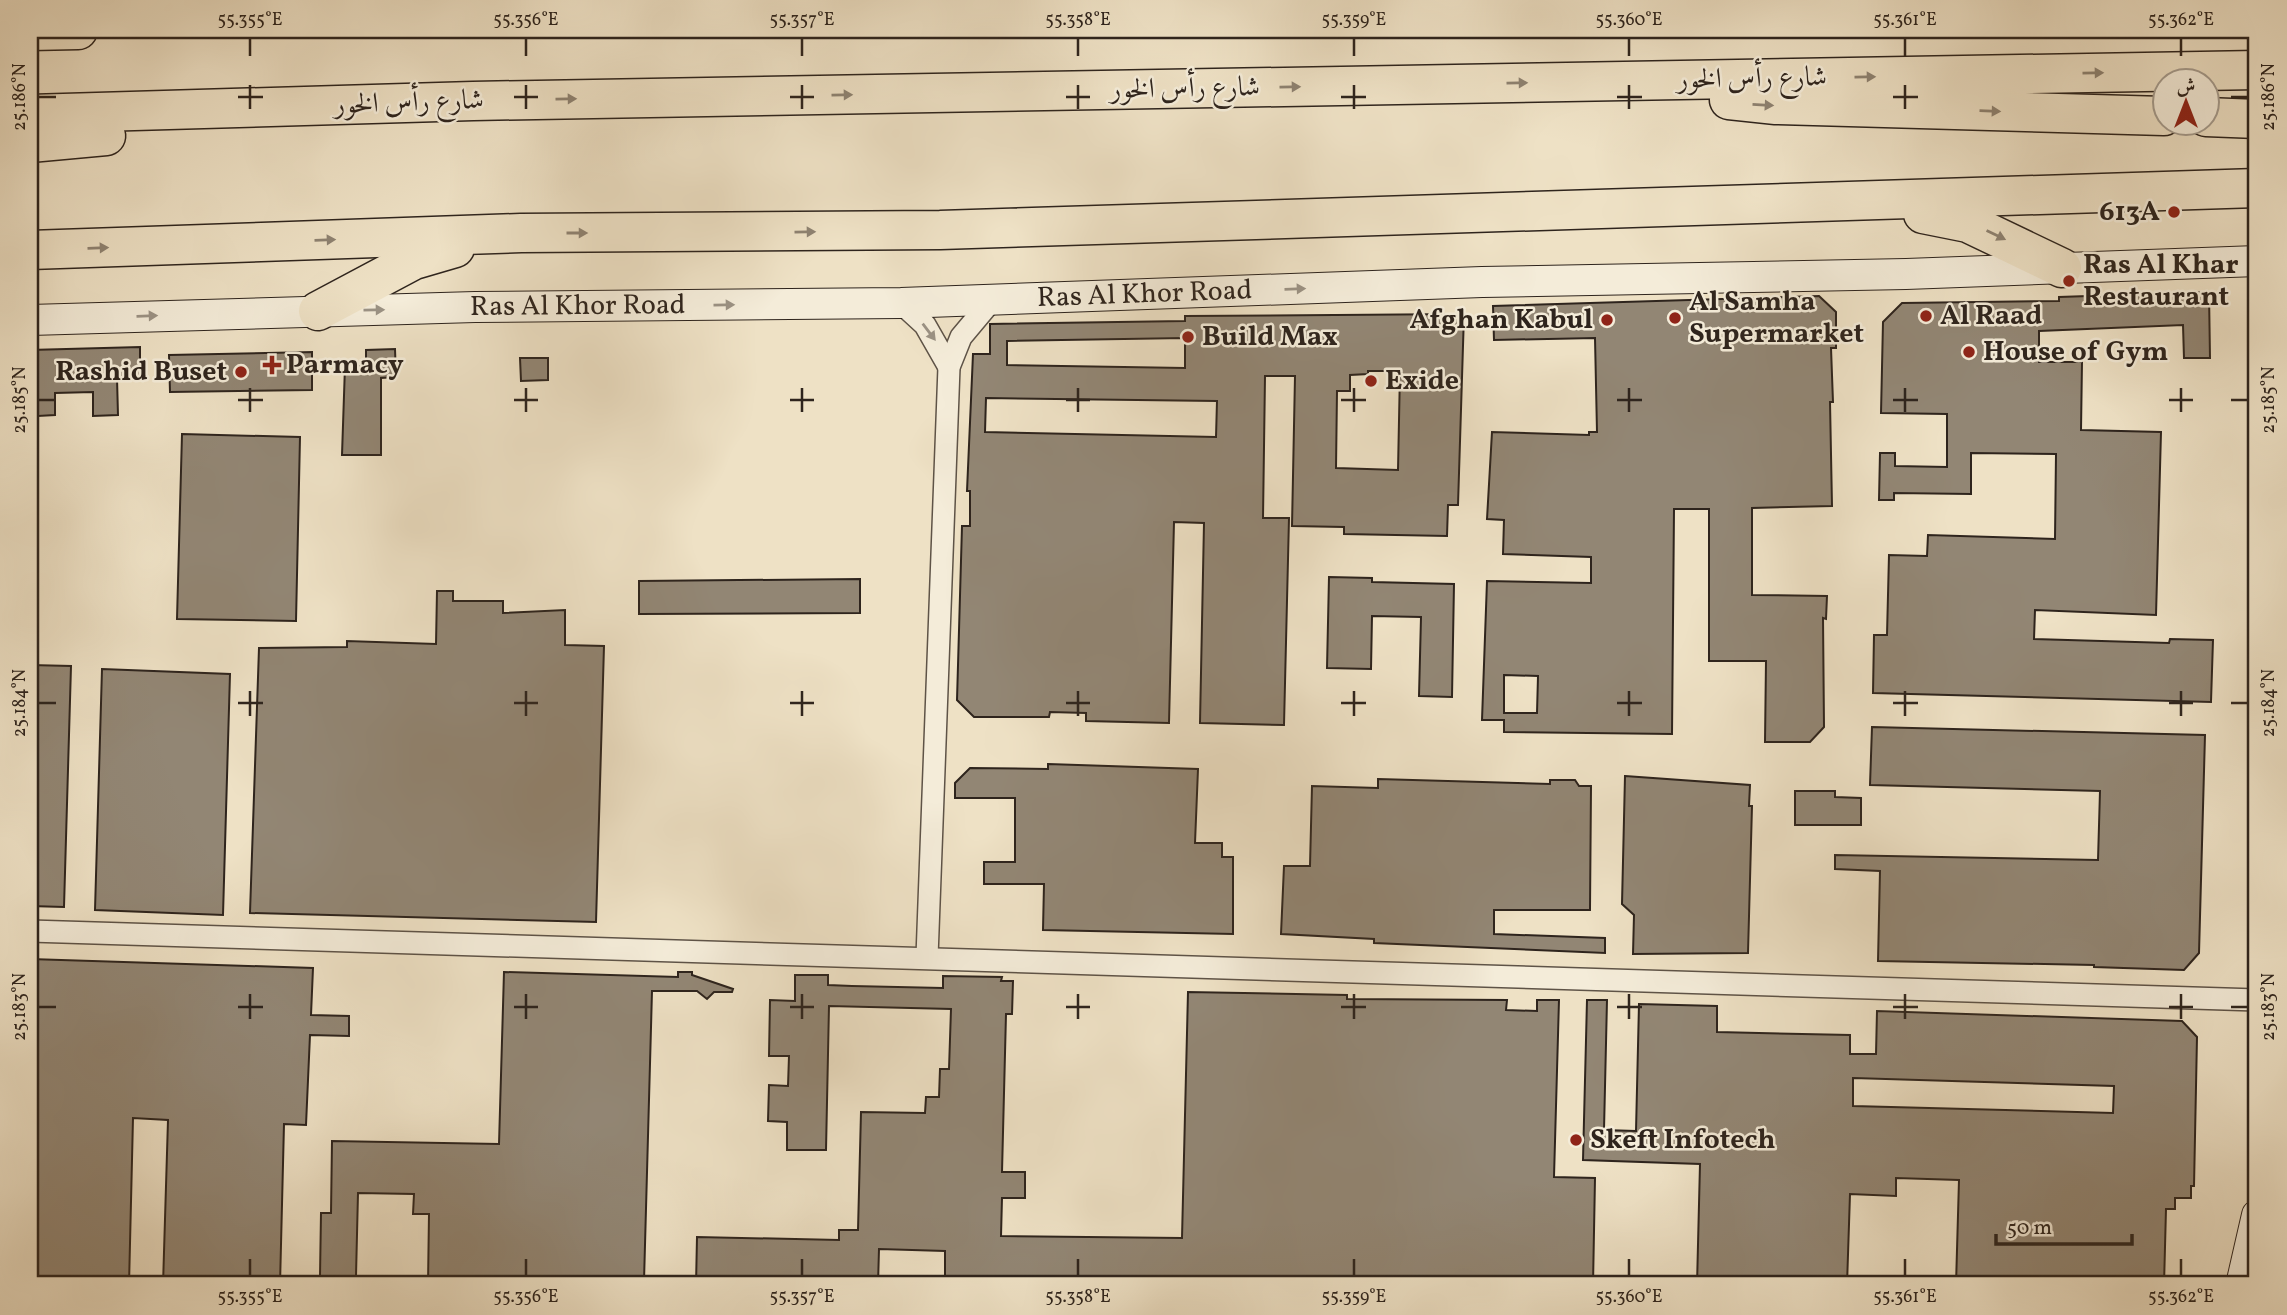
<svg xmlns="http://www.w3.org/2000/svg" width="2287" height="1315" viewBox="0 0 2287 1315" font-family="Vollkorn,Amiri,serif">
<style>
.building{fill:#928674;stroke:#2e241d;stroke-width:2;fill-rule:evenodd}
.lines{fill:none;stroke-linecap:round;stroke-linejoin:round}
.street-casing{stroke:#5e5347;stroke-width:24}
.secondary-casing{stroke:#2e241d;stroke-width:32}
.highway-casing{stroke:#2e241d;stroke-width:41}
.street{stroke:#f4ecd9;stroke-width:21}
.secondary{stroke:#f4ecd9;stroke-width:30}
.highway{stroke:#eee1c5;stroke-width:38}
.oneway{fill:#8e8271}
.oneway2{fill:#9b9284}
.ticks{fill:none;stroke:#2e241d;stroke-width:2.5}
.poi-dot{fill:#8f2418;stroke:#f4ecd9;stroke-width:2.5}
.labels{text-anchor:middle;dominant-baseline:central;stroke-width:5;stroke-linejoin:round;paint-order:stroke}
.street-label{font-size:28px;fill:#2e241d;stroke:#f4ecd9}
.poi-label{font-size:28px;font-weight:bold;fill:#2e241d;stroke:#f4ecd9;text-anchor:start}
.neatline{fill:none;stroke:#2e241d;stroke-width:2.5}
.ticks-label{font-size:18px;text-anchor:middle;fill:#2e241d}
</style>
<rect width="100%" height="100%" fill="#eee1c5"/>
<filter id="stains"><feTurbulence type="fractalNoise" baseFrequency=".00286" numOctaves="4"/><feColorMatrix values="0 0 0 0 .2 0 0 0 0 .09 0 0 0 0 .02 0 0 0 .5 -.17"/></filter>
<radialGradient id="worn" r=".72"><stop offset=".6" stop-color="#630" stop-opacity="0"/><stop offset="1" stop-color="#630" stop-opacity=".3"/></radialGradient>
<!-- building -->
<g class="building">
<polygon points="2209,292 2210,358 2184,358 2183,325 2039,331 2039,362 2082,362 2081,430 2161,432 2156,615 2035,610 2034,639 2169,643 2170,639 2213,640 2211,702 1873,693 1874,635 1887,635 1889,555 1927,556 1928,535 2055,539 2056,454 1971,453 1971,494 1894,493 1894,500 1879,500 1880,453 1895,453 1895,466 1947,467 1947,414 1881,413 1883,322 1902,303 2059,301 2059,297"/>
<path d="M1819,296l17,16v36h-5l2,54h-3l2,104 -80,2v87l75,1 -1,23 -3,-1 1,109 -14,15h-45l1,-81h-57v-152h-35l-2,225 -168,-2v-12h-22l5,-139 104,2v-26l-88,-3 1,-34 -17,-1 5,-87 97,3v-3h8l-2,-94 -101,2 -1,-34zM1504,675l34,1 -1,37h-33z"/>
<path d="M1464,314l-6,191h-10l-1,31 -103,-2v-7l-52,-1 3,-150h-30l-2,142h26l-5,207 -84,-2 4,-200 -30,-1 -5,201 -83,-2v-8l-36,-1 -1,5h-75l-17,-17 5,-174h8v-35h-3l6,-137h17v-30l195,-3v-5zM1185,338v30l-178,-3v-24zM1368,371h32l-2,99 -62,-2 1,-77h13v-16l18,-1zM986,398l231,3 -1,36 -231,-5z"/>
<polygon points="140,347 140,377 117,378 118,415 93,416 93,392 55,393 55,415 38,416 37,380 30,380 30,350"/>
<polygon points="395,349 396,377 381,378 381,455 342,455 345,366 366,366 366,350"/>
<polygon points="312,352 312,390 170,392 169,355"/>
<polygon points="520,358 548,358 548,380 521,381"/>
<polygon points="182,434 300,437 296,621 177,619"/>
<polygon points="1329,577 1372,578 1372,582 1454,584 1452,697 1419,696 1421,617 1372,616 1371,669 1327,668"/>
<polygon points="860,579 860,613 639,614 639,581"/>
<polygon points="437,591 453,591 453,601 503,601 503,613 565,610 565,645 604,646 596,922 250,913 259,648 347,647 347,641 436,644"/>
<polygon points="30,665 71,666 64,907 30,906"/>
<polygon points="102,669 230,674 223,915 95,910"/>
<polygon points="1872,727 2205,735 2199,953 2184,970 2094,967 2094,965 1878,961 1880,871 1835,869 1835,855 2098,860 2100,791 1870,785"/>
<polygon points="1048,764 1198,769 1195,843 1222,843 1222,857 1233,857 1233,934 1043,930 1044,884 984,884 984,862 1015,862 1015,798 955,798 955,783 970,768 1048,769"/>
<polygon points="1625,776 1750,785 1749,806 1752,806 1748,953 1633,954 1634,915 1622,904"/>
<polygon points="1378,779 1550,784 1550,780 1575,780 1579,786 1591,786 1590,910 1494,910 1494,934 1605,938 1605,953 1374,943 1374,939 1281,934 1284,866 1310,866 1312,786 1378,788"/>
<polygon points="1795,791 1835,791 1835,797 1861,798 1861,825 1795,825"/>
<polygon points="30,959 313,968 311,1015 349,1016 349,1036 310,1035 306,1125 284,1124 280,1285 163,1285 168,1120 133,1118 129,1285 30,1285"/>
<polygon points="504,972 678,977 678,972 692,972 692,975 733,989 732,992 714,992 707,999 697,991 652,991 644,1281 621,1281 621,1285 428,1285 429,1214 413,1214 414,1194 358,1193 356,1276 320,1276 321,1213 331,1213 332,1141 499,1144"/>
<polygon points="795,975 828,975 828,985 852,986 943,988 943,976 1002,977 1001,981 1013,981 1012,1014 1006,1014 1002,1172 1025,1172 1025,1198 1002,1198 1001,1236 1182,1238 1188,992 1347,995 1347,999 1507,1000 1506,1010 1537,1011 1537,1000 1559,1000 1554,1177 1595,1178 1593,1285 945,1285 945,1251 879,1249 878,1285 696,1285 697,1237 839,1240 839,1230 858,1230 861,1112 925,1113 926,1097 939,1097 940,1069 949,1069 951,1009 829,1006 826,1150 787,1150 787,1122 768,1121 769,1085 788,1086 789,1056 769,1056 770,1000 795,1001"/>
<path d="M1587,1000h20l-3,130 32,1 3,-127 78,2v26l133,3v19h26l1,-43 305,10 15,16 -3,149h-3v12h-16v11h-9l-2,76h-208l3,-105 -63,-2v18l-46,-2 -3,91h-150l3,-121 -117,-4zM1853,1078l261,8 -1,27 -260,-7z"/>
</g>
<g class="lines">
<!-- street casing -->
<g class="street-casing">
<g id="street">
<polyline points="901,303 925,325 949,367"/>
<polyline points="30,931 2257,1000"/>
<polyline points="927,957 949,367 961,337 992,300"/>
</g>
</g>
<!-- secondary casing -->
<g class="secondary-casing">
<g id="secondary">
<path id="s1" d="M30,320l445,-13 426,-4 581,-21 424,-8 351,-13"/>
<polyline points="2241,1285 2257,1215"/>
</g>
</g>
<!-- highway casing -->
<g class="highway-casing">
<g id="highway">
<polyline points="30,31 78,30"/>
<polyline points="1729,100 1776,105 2164,116"/>
<polyline points="30,114 473,101 2257,70"/>
<polyline points="2206,117 2257,119"/>
<polyline points="30,143 106,136"/>
<polyline points="1923,214 1968,223 2062,268"/>
<polyline points="30,250 521,233 940,230 2257,188"/>
<polyline points="318,311 414,260 455,248"/>
</g>
</g>
<!-- street -->
<use href="#street" class="street"/>
<!-- secondary -->
<use href="#secondary" class="secondary"/>
<!-- highway -->
<use href="#highway" class="highway"/>
</g>
<!-- one-way arrows -->
<defs><path id="oneway-solid" d="M-6-.8H1V-3.2L6.5 0L1 3.2V.8H-6Z" transform="scale(1.75)"/></defs>
<g class="oneway">
<use href="#oneway-solid" transform="translate(2093 73) rotate(-1)"/>
<use href="#oneway-solid" transform="translate(1865 77) rotate(-1)"/>
<use href="#oneway-solid" transform="translate(1517 83) rotate(-1)"/>
<use href="#oneway-solid" transform="translate(1290 87) rotate(-1)"/>
<use href="#oneway-solid" transform="translate(842 95) rotate(-1)"/>
<use href="#oneway-solid" transform="translate(566 99) rotate(-1)"/>
<use href="#oneway-solid" transform="translate(1763 105) rotate(3)"/>
<use href="#oneway-solid" transform="translate(1990 111) rotate(2)"/>
<use href="#oneway-solid" transform="translate(805 232) rotate(-1)"/>
<use href="#oneway-solid" transform="translate(577 233)"/>
<use href="#oneway-solid" transform="translate(1996 235) rotate(26)"/>
<use href="#oneway-solid" transform="translate(325 240) rotate(-2)"/>
<use href="#oneway-solid" transform="translate(98 248) rotate(-2)"/>
</g>
<g class="oneway2">
<use href="#oneway-solid" transform="translate(1295 289) rotate(-2)"/>
<use href="#oneway-solid" transform="translate(724 305) rotate(-1)"/>
<use href="#oneway-solid" transform="translate(374 310) rotate(-1)"/>
<use href="#oneway-solid" transform="translate(147 316) rotate(-2)"/>
<use href="#oneway-solid" transform="translate(929 332) rotate(53)"/>
</g>
<!-- ticks -->
<path class="ticks" d="M250,38v18M526,38v18M802,38v18M1078,38v18M1354,38v18M1629,38v18M1905,38v18M2181,38v18M250,85v24M526,85v24M802,85v24M1078,85v24M1354,85v24M1629,85v24M1905,85v24M38,97h18M238,97h25M514,97h24M790,97h24M1066,97h24M1341,97h25M1617,97h25M1893,97h25M2231,97h17M250,388v24M526,388v24M802,388v24M1078,388v24M1354,388v24M1629,388v24M1905,388v24M2181,388v24M38,400h18M238,400h25M514,400h24M790,400h24M1066,400h24M1341,400h25M1617,400h25M1893,400h25M2169,400h24M2231,400h17M250,691v25M526,691v25M802,691v25M1078,691v25M1354,691v25M1629,691v25M1905,691v25M2181,691v25M38,703h18M238,703h25M514,703h24M790,703h24M1066,703h24M1341,703h25M1617,703h25M1893,703h25M2169,703h24M2231,703h17M250,994v25M526,994v25M802,994v25M1078,994v25M1354,994v25M1629,994v25M1905,994v25M2181,994v25M38,1007h18M238,1007h25M514,1007h24M790,1007h24M1066,1007h24M1341,1007h25M1617,1007h25M1893,1007h25M2169,1007h24M2231,1007h17M250,1259v17M526,1259v17M802,1259v17M1078,1259v17M1354,1259v17M1629,1259v17M1905,1259v17M2181,1259v17"/>
<!-- markers -->
<g class="poi-dot">
<circle cx="2174" cy="212" r="7"/>
<circle cx="2069" cy="281" r="7"/>
<circle cx="1926" cy="316" r="7"/>
<circle cx="1675" cy="318" r="7"/>
<circle cx="1607" cy="320" r="7"/>
<circle cx="1188" cy="337" r="7"/>
<circle cx="1969" cy="352" r="7"/>
<path d="M268.5 354.5h7v7h7v7h-7v7h-7v-7h-7v-7h7z"/>
<circle cx="241" cy="372" r="7"/>
<circle cx="1371" cy="381" r="7"/>
<circle cx="1576" cy="1140" r="7"/>
</g>
<g class="labels">
<!-- street labels -->
<g class="street-label">
<text transform="translate(1752 79) rotate(-1)">شارع رأس الخور</text>
<text transform="translate(1185 89) rotate(-1)">شارع رأس الخور</text>
<text transform="translate(409 103) rotate(-2)">شارع رأس الخور</text>
<text stroke="none"><textPath href="#s1" startOffset="1115">Ras Al Khor Road</textPath></text>
<text stroke="none"><textPath href="#s1" startOffset="548">Ras Al Khor Road</textPath></text>
</g>
<!-- poi labels -->
<g class="poi-label">
<text x="2160" y="212" text-anchor="end">613A</text>
<text x="2083" y="265">Ras Al Khar<tspan x="2083" dy="32">Restaurant</tspan></text>
<text x="1689" y="302">Al Samha<tspan x="1689" dy="32">Supermarket</tspan></text>
<text x="1940" y="316">Al Raad</text>
<text x="1593" y="320" text-anchor="end">Afghan Kabul</text>
<text x="1202" y="337">Build Max</text>
<text x="1983" y="352">House of Gym</text>
<text x="286" y="365">Parmacy</text>
<text x="227" y="372" text-anchor="end">Rashid Buset</text>
<text x="1385" y="381">Exide</text>
<text x="1590" y="1140">Skeft Infotech</text>
</g>
</g>
<!-- margin -->
<rect width="2287" height="1315" fill="none" stroke="#eee1c5" stroke-width="77"/>
<!-- north arrow -->
<g transform="translate(2186 102)"><circle r="33" fill="#f4ecd9" stroke="#a59c8e" stroke-width="2"/>
<path d="M0-5L12 26L0 18L-12 26Z" fill="#8f2418"/>
<text y="-10" font-size="19" font-weight="bold" text-anchor="middle" fill="#2e241d">ش</text>
</g>
<!-- scale -->
<path d="M1996 1234v10h136v-10" fill="none" stroke="#2e241d" stroke-width="3.5"/>
<text x="2007" y="1234" font-size="21" fill="#2e241d" stroke="#f4ecd9" stroke-width="5" paint-order="stroke">50 m</text>
<rect x="38" y="38" width="2210" height="1238" class="neatline"/>
<g class="ticks-label">
<text x="250" y="25">55.355°E</text>
<text x="526" y="25">55.356°E</text>
<text x="802" y="25">55.357°E</text>
<text x="1078" y="25">55.358°E</text>
<text x="1354" y="25">55.359°E</text>
<text x="1629" y="25">55.360°E</text>
<text x="1905" y="25">55.361°E</text>
<text x="2181" y="25">55.362°E</text>
<text transform="translate(19 97) rotate(-90)" y="6">25.186°N</text>
<text transform="translate(2268 97) rotate(-90)" y="6">25.186°N</text>
<text transform="translate(19 400) rotate(-90)" y="6">25.185°N</text>
<text transform="translate(2268 400) rotate(-90)" y="6">25.185°N</text>
<text transform="translate(19 703) rotate(-90)" y="6">25.184°N</text>
<text transform="translate(2268 703) rotate(-90)" y="6">25.184°N</text>
<text transform="translate(19 1007) rotate(-90)" y="6">25.183°N</text>
<text transform="translate(2268 1007) rotate(-90)" y="6">25.183°N</text>
<text x="250" y="1302">55.355°E</text>
<text x="526" y="1302">55.356°E</text>
<text x="802" y="1302">55.357°E</text>
<text x="1078" y="1302">55.358°E</text>
<text x="1354" y="1302">55.359°E</text>
<text x="1629" y="1302">55.360°E</text>
<text x="1905" y="1302">55.361°E</text>
<text x="2181" y="1302">55.362°E</text>
</g>
<rect width="100%" height="100%" filter="url(#stains)"/>
<rect width="100%" height="100%" fill="url(#worn)"/>
</svg>
